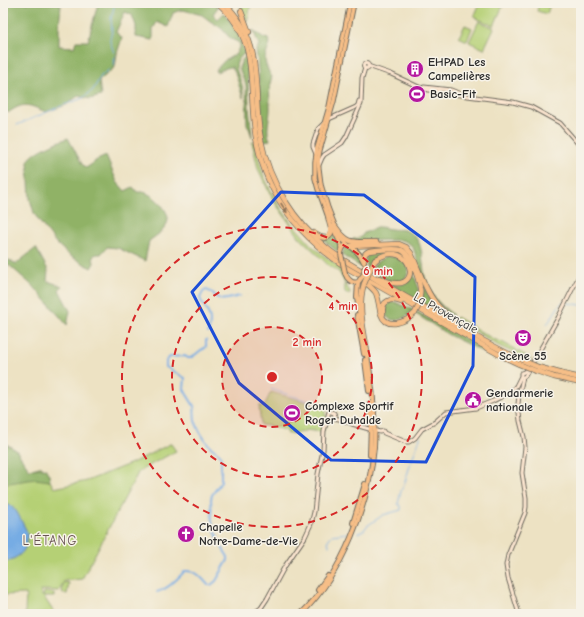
<svg xmlns="http://www.w3.org/2000/svg" width="584" height="617" viewBox="0 0 584 617" font-family="'Comic Neue',sans-serif">
<style>
.green{fill:#b5d075;stroke:#707e50}
.forest{fill:#90b266;stroke:#5e6e48}
.water{fill:#76ace4;stroke:#506c88}
.lines{fill:none;stroke-linecap:round;stroke-linejoin:round}
.stream{stroke:#76ace4;stroke-width:1}
.canal{stroke:#76ace4;stroke-width:2}
.secondary-casing{stroke:#6f6b60;stroke-width:5}
.primary-casing{stroke:#6f6b60;stroke-width:5.5}
.trunk-casing{stroke:#6f6b60;stroke-width:6}
.motorway-casing{stroke:#6f6b60;stroke-width:6}
.secondary{stroke:#fbe5cf;stroke-width:3}
.primary{stroke:#f6be87;stroke-width:3.5}
.trunk{stroke:#f6be87;stroke-width:4}
.motorway{stroke:#f6be87;stroke-width:4.5}
.trunk-bridge-casing{stroke:#6f6b60;stroke-width:6;stroke-linecap:butt}
.motorway-bridge-casing{stroke:#6f6b60;stroke-width:6;stroke-linecap:butt}
.trunk-bridge{stroke:#f6be87;stroke-width:4}
.motorway-bridge{stroke:#f6be87;stroke-width:4.5}
.oneway{fill:#907459}
.marked{fill:none;stroke:#1d4ed8;stroke-width:3;stroke-linejoin:round}
.ring{fill:none;stroke:#d62828;stroke-width:2;stroke-dasharray:7 5}
.labels{text-anchor:middle;dominant-baseline:central;stroke-width:3;stroke-linejoin:round;paint-order:stroke}
.poi-label{font-size:12px;font-weight:bold;fill:#2b2b2b;stroke:#f7f3e8;text-anchor:start}
.street-label{font-size:12px;fill:#2b2b2b;stroke:#f7f3e8}
.neighbourhood-label{font-size:13px;letter-spacing:1px;fill:#6a5655;stroke:#f7f3e8}
.centre{fill:#d62828;stroke:#f7f3e8;stroke-width:2}
.ring-label{font-size:12px;text-anchor:middle;font-weight:bold;fill:#d62828;stroke:#f7f3e8;stroke-width:3;stroke-linejoin:round;paint-order:stroke}
</style>
<rect width="100%" height="100%" fill="#f7f3e8"/>
<filter id="ink" filterUnits="userSpaceOnUse"><feTurbulence type="fractalNoise" baseFrequency=".025" numOctaves="2"/><feDisplacementMap in="SourceGraphic" scale="8" xChannelSelector="R" yChannelSelector="G"/><feConvolveMatrix kernelMatrix="1 2 1 2 8 2 1 2 1" color-interpolation-filters="sRGB"/></filter>
<filter id="wash" filterUnits="userSpaceOnUse"><feTurbulence type="fractalNoise" baseFrequency=".012" numOctaves="4" result="noise"/><feDisplacementMap in="SourceGraphic" scale="16" xChannelSelector="R" yChannelSelector="G"/><feGaussianBlur stdDeviation="0.9" result="paint"/><feColorMatrix in="noise" values="0 0 0 0 0 0 0 0 0 0 0 0 0 0 0 0 0 1.4 0 .05"/><feComposite in="paint" operator="in"/></filter>
<g filter="url(#wash)">
<rect width="100%" height="100%" fill="#ede2c3"/>
<!-- green -->
<g class="green">
<polygon points="238,3 251,3 247,23 242,9"/>
<polygon points="480,3 504,3 494,26 474,17"/>
<polygon points="539,3 546,3 550,4 547,14 537,11"/>
<polygon points="479,21 494,28 484,49 469,42"/>
<polygon points="465,25 472,28 467,41 459,37"/>
<polygon points="254,141 263,174 269,187 280,207 290,221 311,245 326,257 342,269 346,282 346,285 350,292 349,294 347,294 345,293 344,281 339,272 328,265 317,254 300,238 273,200 258,169 252,142"/>
<polygon points="456,317 493,339 502,342 530,358 531,361 497,345 455,319"/>
<polygon points="271,392 327,408 328,410 326,411 325,414 327,419 323,432 305,430 304,432 288,434 286,430 271,427 271,426 261,425 259,406 264,406"/>
<polygon points="170,444 171,444 176,451 139,471 82,579 64,581 63,582 69,583 67,594 62,593 63,583 59,591 43,590 40,591 43,597 44,592 54,593 54,597 44,597 55,614 27,614 25,613 26,594 3,595 3,507 8,505 3,504 3,478 42,466 45,480 50,481 54,488 87,481 132,463"/>
</g>
<!-- forest -->
<g class="forest">
<path d="M3,3h54l4,2 -2,22v19l15,1 2,-6h12l10,-38h114l6,4 -5,7 5,5 6,-6c10,13 17,25 21,40 -15,12 -7,18 -3,32 1,4 1,9 1,13l-8,-26 -3,-5h-3l-13,5 -1,-1 9,-10 12,-7 4,-9 -2,-3 -7,-3 -10,-11 -11,-7 -8,-6 -19,-5 -5,1 -5,2 -5,14 -11,-5 -4,7v11l-17,-3v-11l-4,-11 -7,-3 -9,20 6,6 -5,15 -2,14 -16,14 2,15 -11,3 -12,-3 -12,9 -20,7c-17,-7 -22,-11 -38,1l-5,-9z"/>
<path d="M253,30l11,8 5,1c2,6 -1,9 -3,16 -3,6 2,16 6,22 -4,10 -2,21 -2,32 0,10 -5,21 0,31l-6,1c-7,-30 -3,-61 -8,-91l3,-5z"/>
<polygon points="246,56 248,70 249,108 252,137 249,128 247,124 246,85 239,68 242,60"/>
<path d="M68,138l14,26 4,4 9,-6v-1l11,-5 11,26 8,9 8,-4 4,5c1,0 5,0 6,0 10,2 25,17 25,27 -1,11 -11,16 -19,22l-4,20 -27,-13 -11,-1 -6,7c-3,0 -7,0 -8,3l1,6 -3,5 -22,-13 -13,-12 -17,-22 -5,-8 -4,-14 -2,-37c4,-11 30,-20 40,-24z"/>
<path d="M379,227c4,0 8,2 12,2 4,1 9,0 13,1 23,7 16,32 22,51 4,14 15,25 26,33v3l-18,-17 -13,-28 -8,-25c-5,-5 -9,-7 -15,-7l-43,1 -3,-1 1,-1 7,-1 4,-5z"/>
<polygon points="333,234 339,246 339,253 321,238"/>
<path d="M348,247c8,6 14,11 15,21l-20,-12c-1,-5 1,-8 5,-9z"/>
<polygon points="36,248 48,270 47,281 62,286 59,290 70,311 67,325 36,289 9,265 3,270 3,257 16,264"/>
<path d="M393,250l9,2 5,5c-10,-6 -24,-8 -32,2 -3,3 -5,8 -7,11h-1c0,-6 -3,-11 1,-17z"/>
<path d="M387,256c11,0 28,8 19,21 -2,3 -5,5 -8,5 -6,1 -22,-7 -27,-10 4,-10 7,-11 16,-16z"/>
<path d="M412,270l6,16v15l-28,-17c12,2 21,0 22,-14z"/>
<polygon points="423,283 431,301 441,314 422,303 423,294"/>
<path d="M389,302h6l18,8c-5,5 -10,10 -17,10 -11,1 -14,-10 -7,-18z"/>
<polygon points="417,312 502,359 495,358 449,335 416,314"/>
<polygon points="3,442 16,450 29,469 45,468 49,475 50,481 35,479 3,484"/>
</g>
<!-- water -->
<path class="water" d="M3,504c12,1 14,8 19,18 2,4 5,8 5,12 2,17 -9,25 -24,28z"/>
<g class="lines">
<!-- stream -->
<g class="stream">
<polyline points="113,67 114,66 115,55 110,42 110,39 112,31 111,19 115,3"/>
<polyline points="17,125 59,107 83,98 93,90 101,76 110,69"/>
<polyline points="568,303 581,305"/>
<path d="M547,324c6,-6 9,-17 16,-22"/>
<polyline points="271,389 330,408"/>
<polyline points="358,533 363,531 367,526 383,515 401,510 401,506 398,504 401,491 404,485 411,462 420,438 420,437"/>
<polyline points="329,546 328,540 332,535 347,533"/>
</g>
<!-- canal -->
<g class="canal">
<path d="M208,333c4,-13 2,-18 -5,-29 -3,-5 -1,-1 -3,-6l3,-6 3,-2c6,1 8,7 14,9 5,2 14,-2 20,-3"/>
<path d="M185,571c11,-1 17,7 23,14h3l5,-4 12,-21v-3l-8,-13 -8,-22 -1,-23 1,-4 9,-13v-24l-1,-4 -8,-6 -5,-5 -7,-11 -5,-11 -1,-15 -8,-13 -2,-4 1,-11 -19,-11v-6l4,-4 15,-1 3,2h3l10,-8 4,-2 1,-2v-6"/>
<path d="M157,592c11,-3 19,-12 27,-20"/>
</g>
</g>
</g>
<g filter="url(#ink)">
<g class="lines">
<!-- secondary casing -->
<g class="secondary-casing">
<g id="secondary">
<circle cx="366" cy="66" r="2.5"/>
<polyline points="368,66 391,74 421,88 429,90 460,95 513,102 531,107 560,123 581,147"/>
<polyline points="424,87 451,90 463,95"/>
<polyline points="329,119 356,107 358,105 359,101"/>
<polyline points="316,154 313,147 313,144 318,129 325,122"/>
<polyline points="319,165 322,158 324,155 342,143 346,137 361,104 362,78 365,68"/>
<polyline points="333,418 339,419 352,424 369,429"/>
<polyline points="376,431 380,432 383,431 384,433 406,442 409,442 415,438 422,429 435,422 446,412 476,408 493,401 509,393 516,386 521,376 521,373 524,372 527,369"/>
<polyline points="252,614 261,608 267,599 285,566 305,537 311,524 314,512 318,474 323,450 324,431 328,417 328,415 329,412 331,412 334,413 335,416 333,418"/>
<polyline points="519,614 508,578 506,565 508,555 525,513 526,507 526,498 522,473 525,447 524,437 520,421 518,404 519,395 523,377 525,376 558,318 581,272"/>
</g>
</g>
<!-- primary casing -->
<g class="primary-casing">
<g id="primary">
<polyline points="328,217 318,189 315,178 315,162 317,148 329,107 350,3"/>
<polyline points="332,226 341,245 341,251"/>
<polyline points="349,246 339,236 328,208 321,185 318,161 320,150 334,101 354,3"/>
</g>
</g>
<!-- trunk casing -->
<g class="trunk-casing">
<g id="trunk">
<path d="M341,254c3,-20 19,0 23,8"/>
<path d="M345,273c2,6 7,11 13,9l-1,16 3,19"/>
<polyline points="357,315 364,354"/>
<polyline points="365,360 369,391"/>
<polyline points="370,404 371,424 370,455"/>
<polyline points="353,523 365,484"/>
<polyline points="318,590 328,576"/>
<path d="M301,614c42,-41 68,-109 73,-167 2,-32 -2,-66 -8,-97"/>
</g>
</g>
<!-- motorway casing -->
<g class="motorway-casing">
<g id="motorway">
<path d="M218,3c40,36 31,73 36,120 6,64 41,111 93,145l119,68 34,19 19,9"/>
<path d="M224,3c43,41 27,86 37,137 8,42 33,82 67,109 11,9 25,17 38,24 19,12 38,23 58,34 32,18 64,38 98,53"/>
<polyline points="241,11 249,32"/>
<path d="M335,226c14,20 19,16 41,16"/>
<path d="M314,233c6,5 18,9 17,-4 -1,-5 -3,-9 -3,-14"/>
<path d="M350,246l49,-2 7,3 5,6c13,28 17,50 44,68"/>
<path d="M375,260c38,-26 53,42 4,18"/>
<path d="M364,261c0,-5 0,-8 5,-10 9,-1 24,-3 32,-1 9,3 18,29 19,38 1,4 0,8 -1,12"/>
<polyline points="370,270 374,262 377,259"/>
<path d="M362,280c5,4 11,8 14,13 3,7 3,15 5,21 6,17 26,7 34,-1"/>
<path d="M364,284c-7,21 0,46 3,67"/>
<path d="M383,314c-2,-14 8,-16 18,-12"/>
<polyline points="538,367 563,374 581,378"/>
<polyline points="536,371 554,377 581,383"/>
</g>
</g>
<!-- secondary -->
<use href="#secondary" class="secondary"/>
<!-- primary -->
<use href="#primary" class="primary"/>
<!-- trunk -->
<use href="#trunk" class="trunk"/>
<!-- motorway -->
<use href="#motorway" class="motorway"/>
<!-- trunk-bridge casing -->
<g class="trunk-bridge-casing">
<g id="trunk-bridge">
<polyline points="341,254 345,273"/>
<polyline points="359,281 364,274 365,266"/>
</g>
</g>
<!-- motorway-bridge casing -->
<g class="motorway-bridge-casing">
<g id="motorway-bridge">
<polyline points="364,284 370,270"/>
<polyline points="415,313 421,301"/>
<polyline points="522,360 538,367"/>
<polyline points="519,364 536,371"/>
</g>
</g>
<!-- trunk-bridge -->
<use href="#trunk-bridge" class="trunk-bridge"/>
<!-- motorway-bridge -->
<use href="#motorway-bridge" class="motorway-bridge"/>
</g>
<!-- one-way arrows -->
<defs><path id="oneway-solid" d="M-6-.8H1V-3.2L6.5 0L1 3.2V.8H-6Z"/></defs>
<use class="oneway" href="#oneway-solid" transform="translate(284 208) rotate(57)"/>
</g>
<!-- marked area -->
<path class="marked" d="M281,192l83,3 111,82 -2,89 -47,96 -95,-2 -92,-77 -47,-91z"/>
<!-- distance rings -->
<circle cx="272" cy="377" r="50" fill="#d62828" fill-opacity=".12"/>
<g class="ring">
<circle cx="272" cy="377" r="50"/>
<circle cx="272" cy="377" r="100"/>
<circle cx="272" cy="377" r="150"/>
</g>
<!-- icons -->
<defs>
<g id="building-disc" transform="scale(0.9)"><circle r="9.5" fill="#b5179e" stroke="#f7f3e8"/><path d="M-4-6H4V6H1V3H-1V6H-4ZM-2.5-4.3h1.7v1.8h-1.7ZM.8-4.3h1.7v1.8H.8ZM-2.5-1h1.7V.8h-1.7ZM.8-1h1.7V.8H.8Z" fill="#fff"/></g>
<g id="stadium-disc" transform="scale(0.9)"><circle r="9.5" fill="#b5179e" stroke="#f7f3e8"/><path d="M0-5a6.5 5 0 1 0 0 10a6.5 5 0 1 0 0-10ZM-3.5-1.8h7v3.6h-7Z" fill="#fff"/></g>
<g id="theatre-disc" transform="scale(0.9)"><circle r="9.5" fill="#b5179e" stroke="#f7f3e8"/><path d="M-5-5.5Q0-4 5-5.5V0Q5 5 0 6Q-5 5-5 0ZM-3.3-2.5H-1v1.5H-3.3ZM1-2.5H3.3v1.5H1ZM-2.8 1Q0 5.5 2.8 1Z" fill="#fff"/></g>
<g id="civic-disc" transform="scale(0.9)"><circle r="9.5" fill="#b5179e" stroke="#f7f3e8"/><path d="M-.6-6.5H3V-4.5H.6V-3L4-1V1h2V6H-6V1h2V-1L-.6-3ZM-1.2 2.5V6h2.4V2.5Z" fill="#fff"/></g>
<g id="church-disc" transform="scale(0.9)"><circle r="9.5" fill="#b5179e" stroke="#f7f3e8"/><path d="M-1.2-6h2.4v3.5h3.3v2.4h-3.3V6h-2.4V-.1h-3.3v-2.4h3.3Z" fill="#fff"/></g>
</defs>
<g fill-rule="evenodd">
<use href="#building-disc" x="415" y="69"/>
<use href="#stadium-disc" x="417" y="94"/>
<use href="#theatre-disc" x="523" y="338"/>
<use href="#civic-disc" x="473" y="400"/>
<use href="#stadium-disc" x="292" y="413"/>
<use href="#church-disc" x="186" y="534"/>
</g>
<g class="labels">
<!-- poi labels -->
<g class="poi-label">
<text x="428" y="62">EHPAD Les<tspan x="428" dy="14">Campelières</tspan></text>
<text x="430" y="94">Basic-Fit</text>
<text x="523" y="356" text-anchor="middle">Scène 55</text>
<text x="486" y="393">Gendarmerie<tspan x="486" dy="14">nationale</tspan></text>
<text x="305" y="406">Complexe Sportif<tspan x="305" dy="14">Roger Duhalde</tspan></text>
<text x="199" y="527">Chapelle<tspan x="199" dy="14">Notre-Dame-de-Vie</tspan></text>
</g>
<!-- street labels -->
<g class="street-label">
<text transform="translate(446 313) rotate(29)">La Provençale</text>
</g>
<!-- neighbourhood labels -->
<g class="neighbourhood-label">
<text x="50" y="540">L'ÉTANG</text>
</g>
</g>
<circle cx="272" cy="377" r="6" class="centre"/>
<g class="ring-label">
<text x="378" y="275">6 min</text>
<text x="343" y="310">4 min</text>
<text x="307" y="346">2 min</text>
</g>
<!-- margin -->
<rect width="584" height="617" fill="none" stroke="#f7f3e8" stroke-width="16"/>
</svg>
